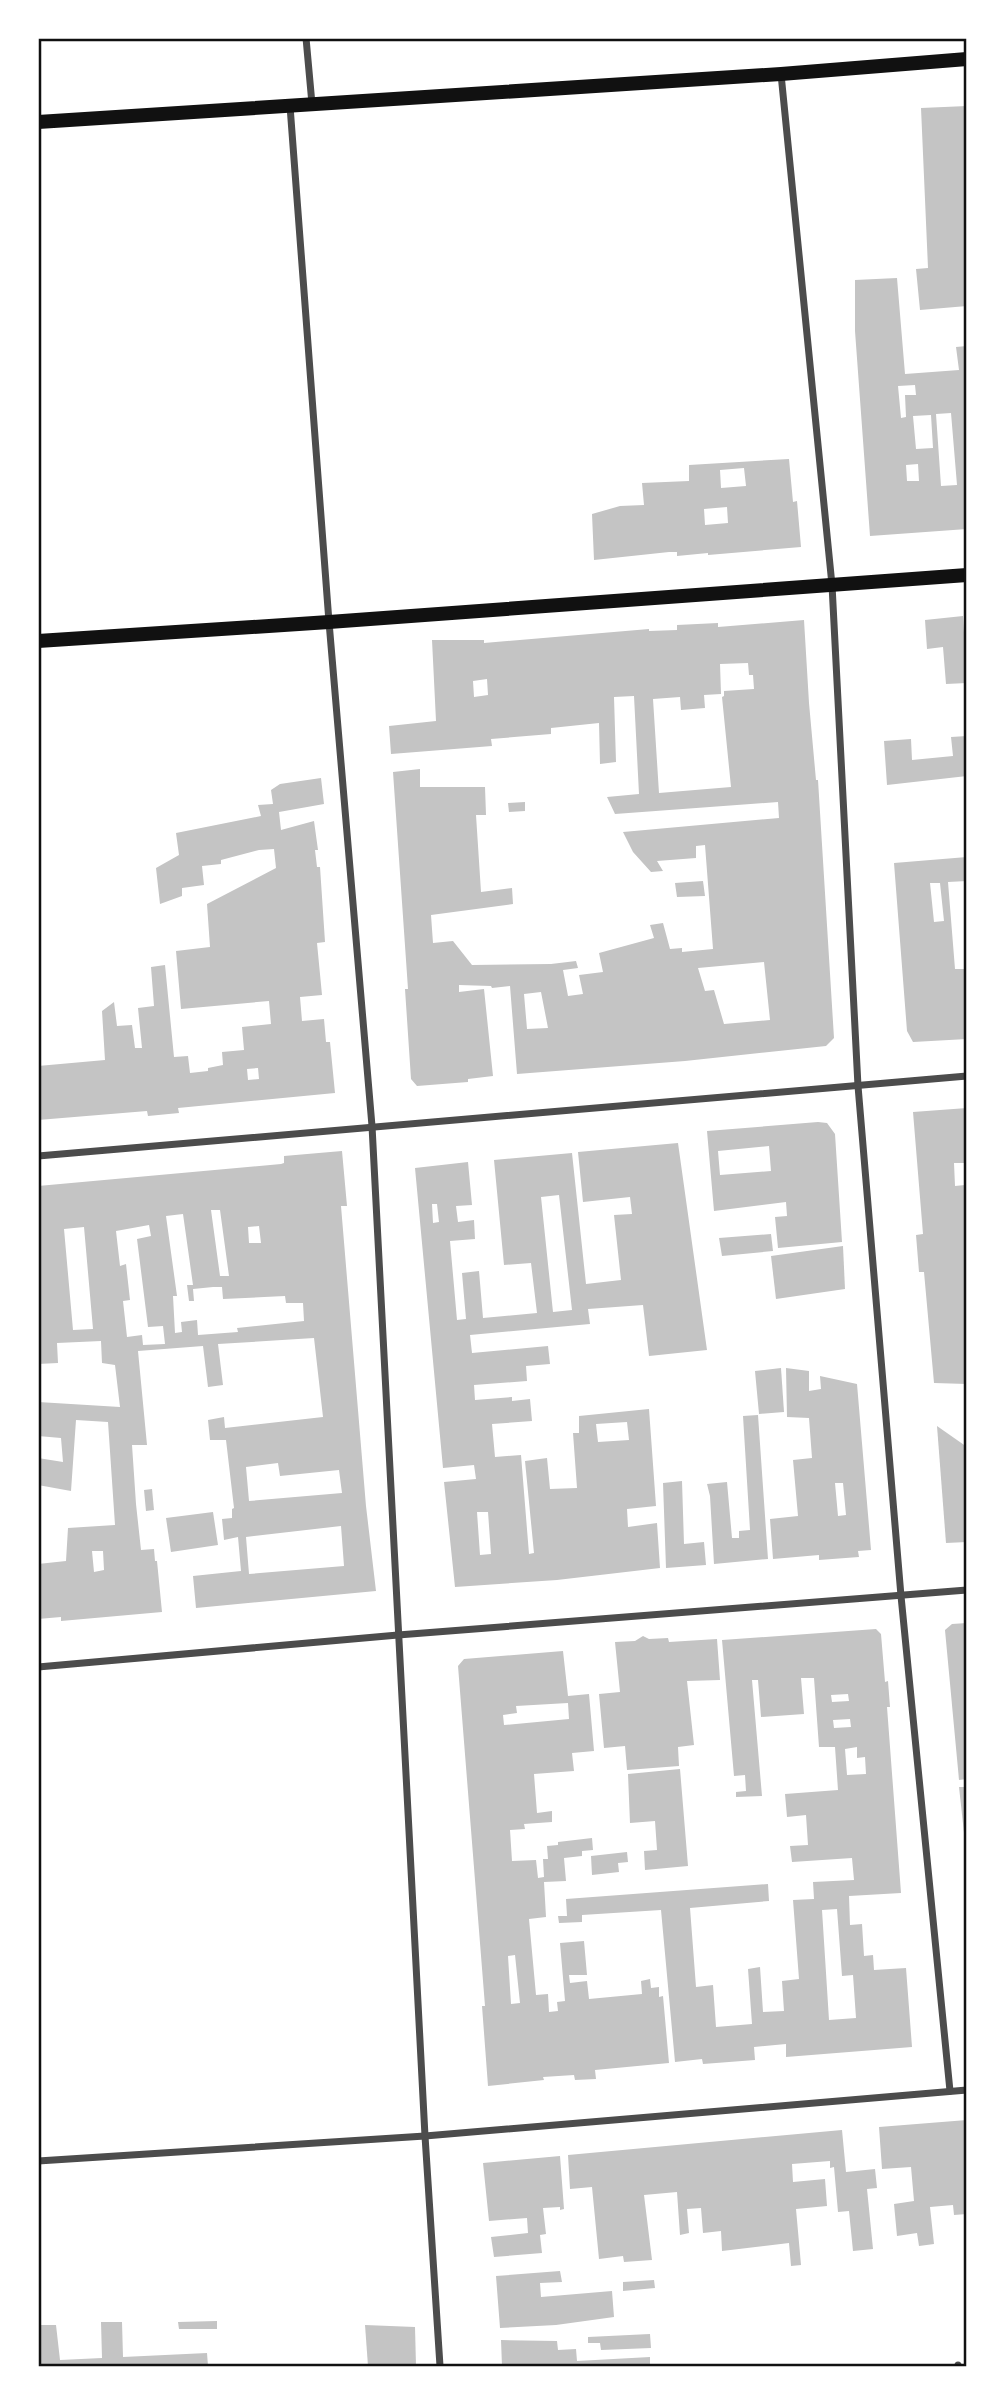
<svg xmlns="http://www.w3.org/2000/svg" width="1005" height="2405" viewBox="0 0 1005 2405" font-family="Quicksand,sans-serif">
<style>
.building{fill:#c4c4c4;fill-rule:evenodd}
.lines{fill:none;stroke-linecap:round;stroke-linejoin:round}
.minor{stroke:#4c4c4c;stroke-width:7}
.secondary{stroke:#111;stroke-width:14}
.neatline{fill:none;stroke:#111;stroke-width:2.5}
</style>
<rect width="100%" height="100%" fill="#fff"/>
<!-- building -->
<g class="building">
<polygon points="967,106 967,306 920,310 916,269 928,268 921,108"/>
<path d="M897,278l8,96 54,-4 -3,-23 11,-1v183l-97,7 -15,-205v-51zM915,385l1,10h-11l1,22 -5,1 -3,-32zM951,413l6,72 -16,1 -5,-72zM931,415l2,33 -17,1 -3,-33zM918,464l1,17h-12l-1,-16z"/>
<path d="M789,459l4,43 4,-1 4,46 -93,8v-2l-31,3v-4h-8l-75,8 -2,-46 28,-8 24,-1 -2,-22 47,-2v-16zM744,468l2,18 -25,2 -1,-18zM727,507l1,16 -23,2 -1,-16z"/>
<polygon points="963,616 967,683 946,684 943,647 927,649 925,620"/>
<path d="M804,620l5,83 7,77h2l16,258 -8,8 -141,15 -168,13 -7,-88 -18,2 -1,-2 -32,-1v7l25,-3 9,87 -25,3v3l-51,4 -6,-7 -6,-90h3l-15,-217 27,-3v18h65l1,28h-10l5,77 31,-4 1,16 -82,11 2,28 20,-2 19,24 79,-1 25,-3 2,7 -15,2 5,26 15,-2 -4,-19 24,-3 -4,-19 55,-15 -4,-13 13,-2 7,26 12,-1v4l31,-3 -8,-104 -9,1v12l-39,3 6,10 -12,1 -18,-20 -10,-20 156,-14 -1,-16 -163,12 -8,-17 32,-3 -5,-98 -20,1 2,65 -16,2 -1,-41 -48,5v6l-60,5 1,7 -101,8 -2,-28 47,-5 -4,-81h52v3l165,-14v2l28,-1v-5l41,-2v4zM748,663l1,12h4l1,14 -30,2v5l-2,1 9,90 -72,6 -6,-94 27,-2 1,13 24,-2 -1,-13 17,-1 -1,-30zM487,679l1,16 -14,2 -1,-16zM764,962l6,58 -46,4 -10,-34 -9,1 -7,-23zM541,992l7,36 -21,1 -3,-35z"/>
<polygon points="967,736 967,776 887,785 884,741 911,739 912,760 953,756 951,737"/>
<path d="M321,778l3,26 -45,8 2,18 33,-9 4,29h-3l2,17h3l5,75 -8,1 5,52 -22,2 2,24 22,-2 2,23h4l5,51 -157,15 1,5 -31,3 -1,-5 -109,9v-54l67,-6 -3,-49 12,-9 3,24 15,-1 3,23h7l-4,-40 16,-2 -3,-39 14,-2 9,92 14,-1 2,17 18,-2v-3l15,-3 -1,-13 22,-2 -2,-23 29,-3 -2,-23 -88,8 -5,-58 34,-4 -3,-43 69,-36 -2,-19 -15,1 -38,10v4l-19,2 2,19 -22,3v8l-22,8 -4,-36 23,-13 -3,-22 85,-17 -3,-11 15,-1 -2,-14 9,-6zM258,1068l1,11 -11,1 -1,-11z"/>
<polygon points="525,802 525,811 509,812 508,803"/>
<path d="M967,857v24l-19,1 7,87h12v70l-54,3 -6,-11 -13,-168zM930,883h10l4,38 -10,1z"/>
<polygon points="703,881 705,896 677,897 675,883"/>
<polygon points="967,1108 967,1163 954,1163 955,1186 965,1185 967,1204 967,1384 934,1383 924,1272 919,1272 916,1235 923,1234 913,1112"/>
<path d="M818,1122l9,1 8,11 7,108 -64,6 -3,-31 12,-1 -1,-14 -72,9 -7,-80zM769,1146l2,25 -51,4 -2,-24z"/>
<path d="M678,1143l29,207 -58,6 -6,-51 -55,4 2,15 -120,11 2,18 76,-7 2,18 -24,2 1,15 -53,4 1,15 37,-3v4l18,-2 2,22 -40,3 3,33 26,-2 8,99 5,-1 -9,-92 22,-3 3,31 27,-1 -4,-55h6v-17l70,-7 7,97 -29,3 1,18 29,-4 3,45 -103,12 -102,7 -11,-105 32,-3 -2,-14 -31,3 -28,-300 53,-6 4,43 -16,1 2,16 16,-2 1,19 -25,2 7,79 9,-1 -4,-46 17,-2 4,47 54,-5 -6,-50 -27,2 -10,-105 78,-7 14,131 35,-4 -7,-65 18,-1 -2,-17 -47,5 -5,-50zM559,1195l13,115 -19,2 -12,-115zM432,1204h5l2,18 -6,1zM627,1422l2,18 -31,2 -2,-18zM477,1512h11l3,42 -11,1z"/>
<path d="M342,1151l5,55h-6l25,300 10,85 -180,17 -3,-32 48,-5 -3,-34 -14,3 -1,-11 -1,-10 10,-1v-9l2,-1 -8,-68h-16l-2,-20 16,-3 1,11 98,-11 -9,-79 -96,6 5,41 -15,2 -5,-41 -65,5 9,94h-15l4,59 5,46 13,-1 1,12h2l5,51 -101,9v-4l-23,2v-55l28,-3 2,-33 47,-3 -7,-103 -32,-2 -5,71 -33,-6v-27l25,4 -2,-24 -23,-2v-34l82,5 -5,-42 -13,-2 -1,-22 -44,2 1,20 -20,1v-178l243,-22 3,-1v-7zM211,1210h9l9,66h-9zM183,1214l10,71h-6l2,16h5l-1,-12 20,-2h9l1,12 62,-3 1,7h17l1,18 -67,7 1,4 -40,3 -1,-15 -16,2 1,10 -7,1 -2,-37h4l-11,-80zM149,1225l2,11 -14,3 11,88 15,-1 2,18 -22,1 -1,-10 -15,2 -4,-36 7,-1 -4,-36 -6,2 -4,-35zM259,1226l2,17h-12l-1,-16zM84,1227l9,102 -20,1 -9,-101zM278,1463l2,13 59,-6 3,23 -93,8 -3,-34zM341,1526l3,40 -95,8 -3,-37zM92,1551h11l1,19 -10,2z"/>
<polygon points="771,1234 773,1251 722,1256 719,1238"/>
<polygon points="843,1246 845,1289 776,1299 771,1256"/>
<polygon points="781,1368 784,1412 759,1414 755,1371"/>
<path d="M786,1368l23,3v20l12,-2 -1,-13 37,8 14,166 -13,1 1,6 -40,3v-5l-46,4 -3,-40 28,-3 -5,-56 19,-2 -3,-40 -22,-1zM835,1483h8l3,32 -8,1z"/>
<polygon points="758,1415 768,1559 714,1564 710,1496 707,1484 727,1482 732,1538 739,1538 739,1531 750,1530 743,1416"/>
<polygon points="937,1426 967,1447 967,1542 946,1543"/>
<polygon points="682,1481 684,1544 704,1542 706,1565 666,1568 663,1483"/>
<polygon points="152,1489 154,1510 146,1511 144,1490"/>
<polygon points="213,1512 218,1545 171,1552 166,1518"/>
<polygon points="967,1623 967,1779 959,1780 945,1630 952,1624"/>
<path d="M876,1629l5,5 4,48 3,-1 2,26h-3l14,186 -52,3 1,29 12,-1 2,32 9,-1 1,15 32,-2 6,79 -126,10v-13l-32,3 1,13 -52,4 -1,-5 -27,3 -14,-152 -79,5v7l-23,1 -1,-7h9l-1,-17 202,-15 1,17 -79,7 6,79 17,-2 3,42 36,-3 -4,-55 12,-2 3,45 21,-1 -2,-30 17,-2 -6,-79 21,-1 -1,-17 41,-2 -2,-22 -60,4 -2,-16 18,-1 -2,-30 -19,2 -2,-23 53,-4 -3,-43h-16l-5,-69h-13l3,36 -43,3 -3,-37h-6l10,116 -26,1v-5l10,-1 -1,-16 -11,1 -12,-136zM848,1694l1,7 -17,1 -1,-7zM850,1719l1,8 -17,1 -1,-8zM857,1747v11l8,-1 1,17 -19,1 -2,-26zM837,1909l5,67 11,-1 3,43 -27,2 -7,-110z"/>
<polygon points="643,1636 649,1639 668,1638 669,1642 717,1639 720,1680 687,1681 694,1745 678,1747 679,1766 627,1770 625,1746 604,1748 599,1694 620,1692 615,1642 635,1641"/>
<path d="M563,1651l5,45 21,-2 5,57 -22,2 2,18 -40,3 3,39 15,-2v11l-28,2 1,5 -15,1 2,31 24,-1 2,18 6,-1 -1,-18h5l-1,-13 11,-1v-3l34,-4 1,12 -11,1v5l-18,2 2,23 -22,1 2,35 -17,2 7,76 12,-1 1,18 9,-1 -1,-9 8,-1 -5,-58 24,-2 3,34h-18l1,8 17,-2 2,18 53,-5 -1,-13 9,-2 1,9 8,-1v10l4,-1 6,67 -74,7 1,9 -21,1 -1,-5 -31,2 1,3 -56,6 -6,-80h3l-27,-340 6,-7zM568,1703l1,16 -65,6 -1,-10 14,-2 -1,-7zM515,1955l5,48 -9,1 -3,-48z"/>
<polygon points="680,1769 688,1866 645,1870 644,1851 657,1850 655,1821 630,1823 628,1774"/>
<polygon points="959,1787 967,1787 967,1842 965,1842"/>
<polygon points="627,1852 628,1862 618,1863 619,1872 592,1875 591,1856"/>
<polygon points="967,2120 967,2214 954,2215 953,2205 930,2207 934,2244 919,2246 917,2233 897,2236 894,2204 914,2201 911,2167 882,2169 879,2127"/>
<polygon points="842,2130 846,2172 875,2169 877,2188 867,2189 873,2249 853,2251 849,2211 838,2212 834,2167 830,2168 830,2161 792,2164 793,2182 825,2179 827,2206 796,2209 801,2265 791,2266 789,2243 722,2251 721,2231 703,2233 701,2208 687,2209 689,2233 680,2235 677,2192 644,2195 652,2260 624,2262 623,2256 599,2259 592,2187 570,2189 568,2155"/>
<polygon points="560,2156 564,2209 560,2210 560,2207 543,2208 546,2234 540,2235 542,2253 494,2257 491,2237 528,2233 527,2218 489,2221 483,2163"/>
<polygon points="560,2271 562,2282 540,2283 541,2297 612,2291 614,2317 556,2325 500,2328 496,2276"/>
<polygon points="654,2280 655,2288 623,2291 623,2282"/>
<polygon points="217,2321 217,2329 179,2329 178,2322"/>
<polygon points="101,2322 122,2322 123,2357 207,2353 208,2366 38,2366 38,2325 56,2325 60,2360 102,2358"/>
<polygon points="365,2325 415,2327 416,2366 368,2366"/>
<polygon points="650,2334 651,2348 601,2350 600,2343 588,2343 588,2337"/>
<polygon points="501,2340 557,2341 558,2350 576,2349 577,2361 650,2357 650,2366 502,2366"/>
</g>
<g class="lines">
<!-- minor -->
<g class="minor">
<polyline points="306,38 312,104"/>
<polyline points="781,74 832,585 858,1086 901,1596 950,2091"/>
<polyline points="290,106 329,622 372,1126 425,2136 440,2366"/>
<polyline points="38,1156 967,1076"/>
<polyline points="38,1667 398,1635 967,1590"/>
<polyline points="38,2161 425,2136 967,2090"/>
<polyline points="958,2365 958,2366"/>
</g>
<!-- secondary -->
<g class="secondary">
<polyline points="38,122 781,74 967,59"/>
<polyline points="38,641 329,622 967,575"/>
</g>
</g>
<!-- border -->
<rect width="1005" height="2405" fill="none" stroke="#ffffff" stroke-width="80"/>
<rect x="40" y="40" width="925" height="2325" class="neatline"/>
</svg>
